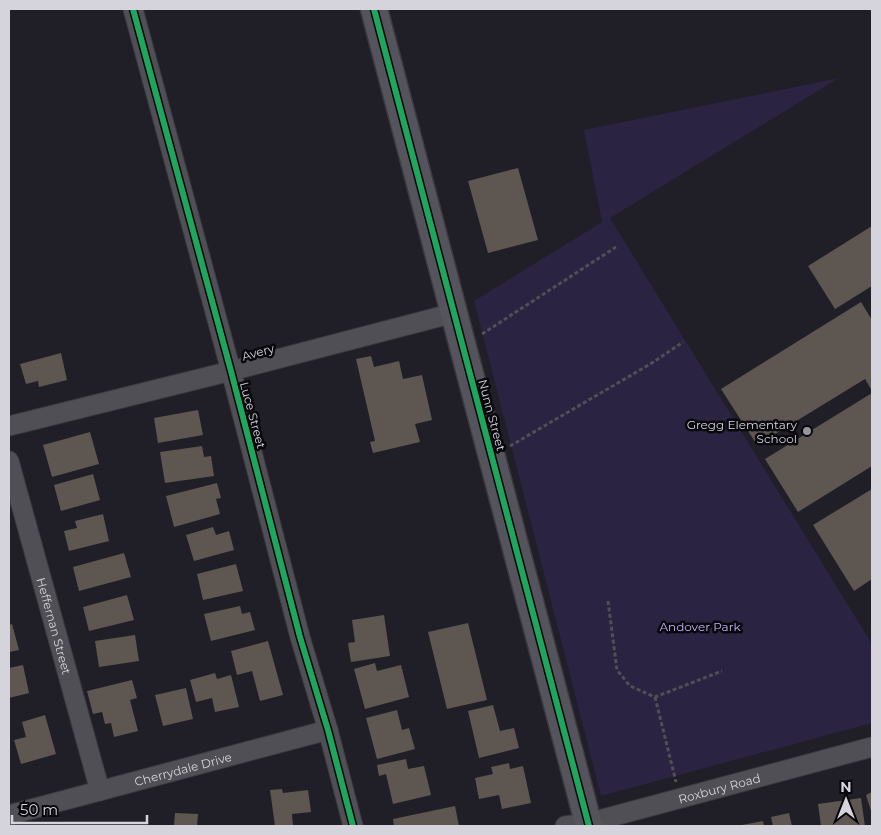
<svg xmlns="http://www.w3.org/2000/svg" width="881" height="835" viewBox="0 0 881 835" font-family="Montserrat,sans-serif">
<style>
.green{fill:#2a2341}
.building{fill:#5e5651}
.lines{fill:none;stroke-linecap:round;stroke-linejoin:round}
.street-casing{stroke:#3b393f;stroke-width:21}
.secondary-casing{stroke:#3b393f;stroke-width:29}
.path{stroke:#504f55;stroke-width:3;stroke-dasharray:4 2.5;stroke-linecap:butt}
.street{stroke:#504f55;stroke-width:19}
.secondary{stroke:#55535c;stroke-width:26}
.cycleway-casing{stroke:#08070c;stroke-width:9}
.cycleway{stroke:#20a55d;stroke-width:6}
.poi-dot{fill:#96949c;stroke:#08070c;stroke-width:2}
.labels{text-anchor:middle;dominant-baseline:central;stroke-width:5;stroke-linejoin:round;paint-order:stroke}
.street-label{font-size:12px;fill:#d5d3dc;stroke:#08070c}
.poi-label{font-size:12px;fill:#d5d3dc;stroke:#08070c;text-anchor:end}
.park-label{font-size:12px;fill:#c3b2fe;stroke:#08070c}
</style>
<rect width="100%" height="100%" fill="#201e26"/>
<!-- green -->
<polygon class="green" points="839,78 610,218 872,644 872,723 601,796 474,301 602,222 584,130"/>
<!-- building -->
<g class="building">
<polygon points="518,168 538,240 488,253 468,181"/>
<polygon points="872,226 872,286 835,309 808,266"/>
<polygon points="861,302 872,320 872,391 865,379 757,445 721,389"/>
<polygon points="61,353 67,380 39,387 38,381 26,384 20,364"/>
<polygon points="371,356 374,367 399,361 403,379 422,375 432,420 415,424 420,442 373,453 370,442 375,441 356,359"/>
<polygon points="872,393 872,466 798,512 765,459"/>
<polygon points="198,410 203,435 158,443 154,418"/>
<polygon points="90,432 99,464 52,477 43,445"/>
<polygon points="202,446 204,457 211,456 214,476 165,483 160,452"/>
<polygon points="93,474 100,500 61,511 54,485"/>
<polygon points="217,483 221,498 216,499 220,514 174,527 166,496"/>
<polygon points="872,489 872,579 854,591 813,525"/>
<polygon points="103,514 109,541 69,551 64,531 77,528 75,521"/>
<polygon points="213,527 216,535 229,531 234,550 194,561 186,535"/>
<polygon points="124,553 131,577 79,591 73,567"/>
<polygon points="236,564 243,591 203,600 197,574"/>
<polygon points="127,595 134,620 89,631 83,607"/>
<polygon points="240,606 242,614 250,612 255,630 211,641 204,614"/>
<polygon points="384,615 390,656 351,662 348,643 355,642 352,620"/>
<polygon points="468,623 487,700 447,709 428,632"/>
<polygon points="12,624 19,650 9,652 9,625"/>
<polygon points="135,635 139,661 99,667 95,641"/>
<polygon points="268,641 283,695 260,701 252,671 237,675 231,651"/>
<polygon points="375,663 377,671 401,665 409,697 365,709 354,669"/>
<polygon points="23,665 29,693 9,698 9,668"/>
<polygon points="215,673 217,679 231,675 239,707 215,712 212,698 196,702 190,680"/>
<polygon points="132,680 137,698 130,700 138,731 114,737 111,723 105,724 102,712 93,714 87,691"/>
<polygon points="186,688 193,719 163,726 155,695"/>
<polygon points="493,705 500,731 514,728 519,748 479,758 468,711"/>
<polygon points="397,710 402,730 409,728 415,749 377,759 366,718"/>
<polygon points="45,715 56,754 21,764 14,740 26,737 22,722"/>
<polygon points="406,759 408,769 424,766 431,795 393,804 386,774 379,776 377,765"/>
<polygon points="509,763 510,769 523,766 531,803 502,809 499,795 479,799 475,778 493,774 491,767"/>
<polygon points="282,789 283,793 308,790 311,812 292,814 293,826 275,826 270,790"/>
<polygon points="872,792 872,814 866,795"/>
<polygon points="861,798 865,826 821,826 818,804"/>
<polygon points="455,806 459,826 394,826 393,819"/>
<polygon points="175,813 198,814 197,826 174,826"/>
<polygon points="789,813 792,826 773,826 771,817"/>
<polygon points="763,821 764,826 742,826 742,825"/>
</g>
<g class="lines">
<!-- street casing -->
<g class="street-casing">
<g id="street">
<polyline points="133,9 231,371 300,637 328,730 353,826"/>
<polyline points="9,426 231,371 454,313"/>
<path id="s1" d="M9,461l91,330"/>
<path id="s2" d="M9,815l319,-85"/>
<path id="s3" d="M565,826l23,-3 284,-76"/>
</g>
</g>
<!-- secondary casing -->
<g class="secondary-casing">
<polyline id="secondary" points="374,9 589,826"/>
</g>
<!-- path -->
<g class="path">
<polyline points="482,334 616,247"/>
<polyline points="510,446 652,363 683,342"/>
<polyline points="608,601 617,670 630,686 655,697 722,671"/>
<polyline points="655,697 676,782"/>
</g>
<!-- street -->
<use href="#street" class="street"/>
<!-- secondary -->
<use href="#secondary" class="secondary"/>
<!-- cycleway casing -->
<g class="cycleway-casing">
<g id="cycleway">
<polyline points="133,9 231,371 300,637 328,730 353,826"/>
<polyline points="374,9 589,826"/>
</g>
</g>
<!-- cycleway -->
<use href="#cycleway" class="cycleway"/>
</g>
<!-- markers -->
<circle class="poi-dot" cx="807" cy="431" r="5"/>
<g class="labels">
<!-- street labels -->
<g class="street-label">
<text transform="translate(258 352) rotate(-15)">Avery</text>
<text transform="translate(253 415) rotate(75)">Luce Street</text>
<text transform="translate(492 415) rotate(75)">Nunn Street</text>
<text stroke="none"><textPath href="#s1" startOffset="171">Heffernan Street</textPath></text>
<text stroke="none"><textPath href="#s2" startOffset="180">Cherrydale Drive</textPath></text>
<text stroke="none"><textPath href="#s3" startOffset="159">Roxbury Road</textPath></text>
</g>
<!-- poi labels -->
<g class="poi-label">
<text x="797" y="424">Gregg Elementary<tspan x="797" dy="14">School</tspan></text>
</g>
<!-- park labels -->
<g class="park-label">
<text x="700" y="626">Andover Park</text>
</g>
</g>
<!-- border -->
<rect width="881" height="835" fill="none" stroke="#d5d3dc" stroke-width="20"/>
<!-- north arrow -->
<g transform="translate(846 800)" stroke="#08070c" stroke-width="4" paint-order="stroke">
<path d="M0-4L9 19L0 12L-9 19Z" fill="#d5d3dc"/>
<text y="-8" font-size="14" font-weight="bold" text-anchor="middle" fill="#d5d3dc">N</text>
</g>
<!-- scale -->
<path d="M12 815v8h135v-8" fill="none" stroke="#d5d3dc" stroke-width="2.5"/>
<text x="20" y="815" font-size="15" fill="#d5d3dc" stroke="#08070c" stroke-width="4" paint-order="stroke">50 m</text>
</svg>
